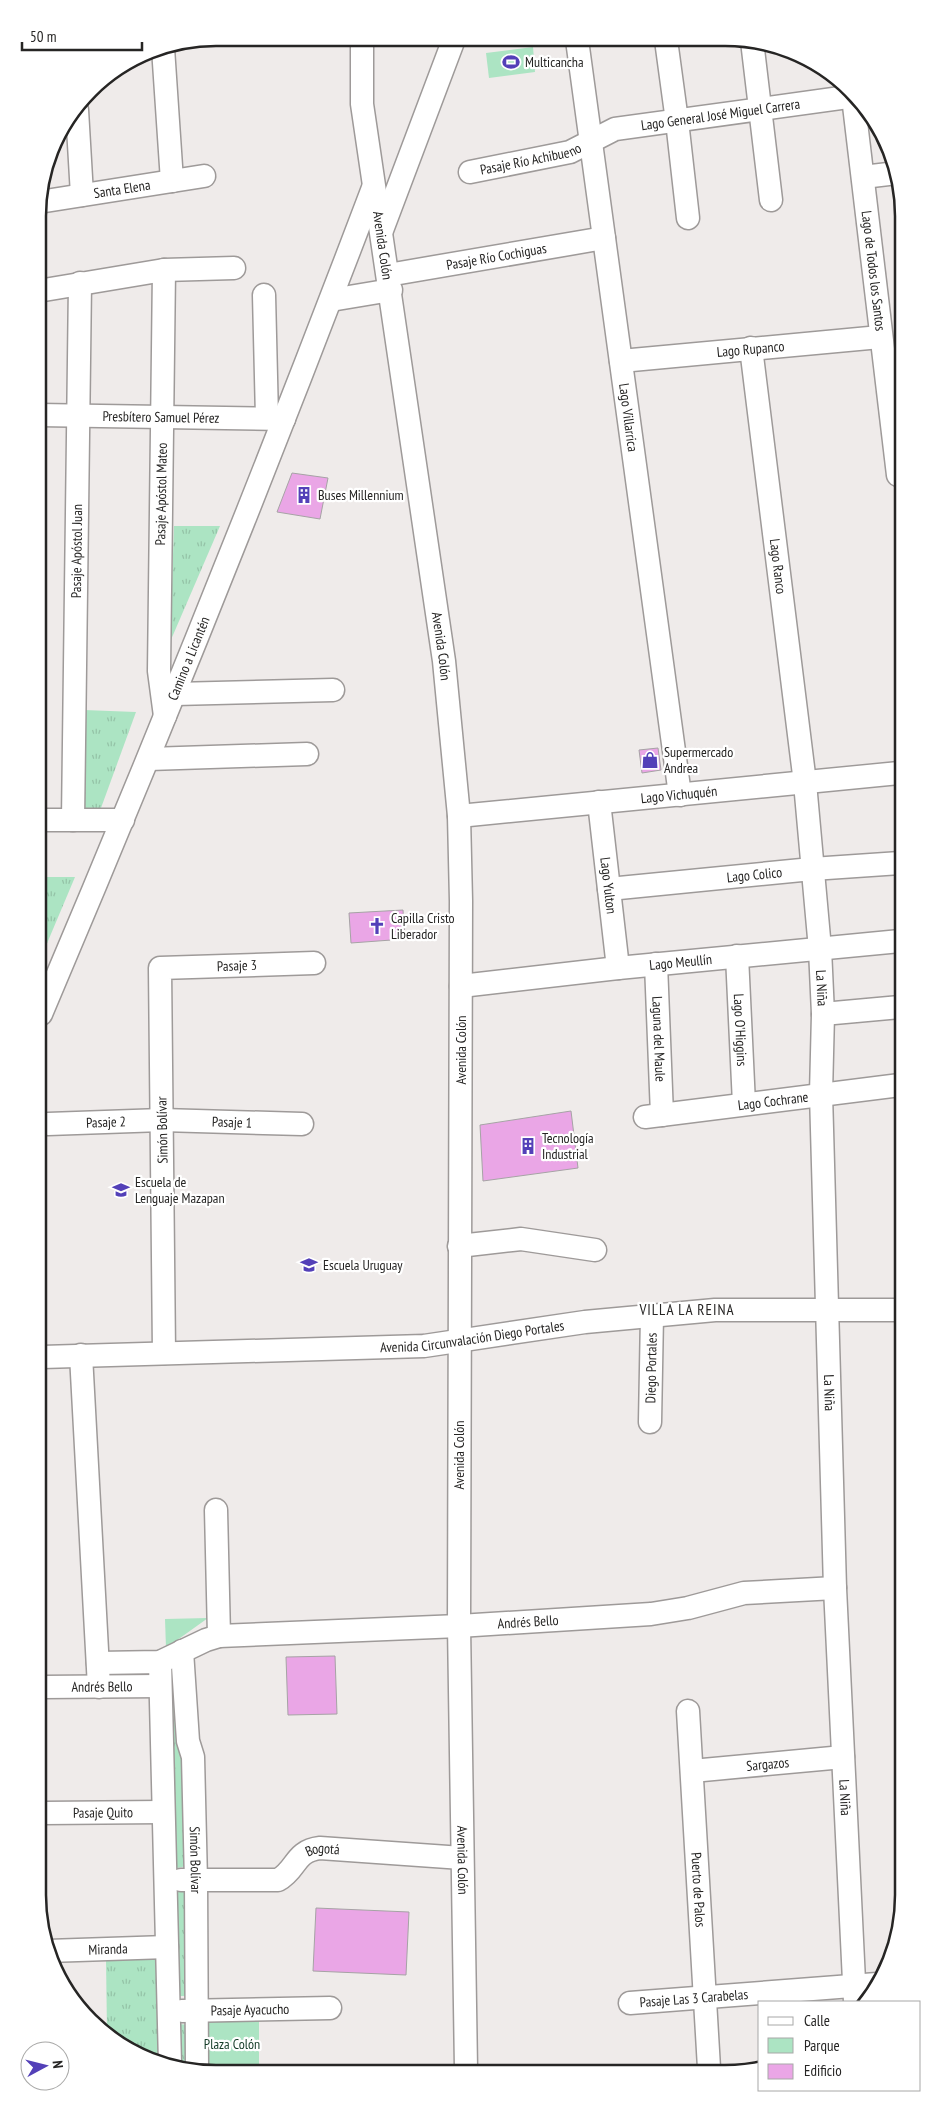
<svg xmlns="http://www.w3.org/2000/svg" width="941" height="2111" viewBox="0 0 941 2111" font-family="'PT Sans Narrow',sans-serif">
<style>
.grass{fill:url(#grass-tufts)}
.green{fill:#ace4c3}
.building{fill:#eaa6e6;stroke:#a6a3a5}
.lines{fill:none;stroke-linecap:round;stroke-linejoin:round}
.minor-casing{stroke:#9e9a99;stroke-width:25}
.minor{stroke:#fff;stroke-width:22}
.labels{text-anchor:middle;dominant-baseline:central;stroke-width:4.5;stroke-linejoin:round;paint-order:stroke}
.poi-label{font-size:14px;fill:#262524;stroke:#fff;text-anchor:start}
.street-label{font-size:14px;fill:#262524;stroke:#fff}
.park-label{font-size:14px;fill:#133b27;stroke:#fff}
.neighbourhood-label{font-size:15px;letter-spacing:1px;fill:#262524;stroke:#fff}
.rim{fill:none;stroke:#262524;stroke-width:2.5}
</style>
<defs>
<pattern id="grass-tufts" width="24" height="20" patternUnits="userSpaceOnUse" patternTransform="scale(1.25)"><rect width="24" height="20" fill="#ace4c3"/><path d="M3 7l-1-3M5 7V3M7 7l1-3M15 17l-1-3M17 17v-4M19 17l1-3" fill="none" stroke="#94c3a7"/></pattern>
</defs>
<rect width="100%" height="100%" fill="#efebea"/>
<!-- grass -->
<g class="grass">
<polygon points="174,526 220,526 170,642"/>
<polygon points="84,710 136,712 101,808 79,808"/>
<polygon points="40,877 75,877 40,960"/>
<polygon points="173,1694 180,1694 187,1866 177,1868 175,1863"/>
<polygon points="188,1890 190,1996 172,1996 172,1891"/>
<polygon points="157,1958 159,2059 107,2033 106,1959"/>
<polygon points="178,2024 190,2025 191,2070 178,2069"/>
</g>
<!-- green -->
<g class="green">
<polygon points="533,47 535,72 489,78 486,53"/>
<polygon points="208,1618 166,1648 165,1619"/>
<rect x="204" y="2018" width="55" height="52"/>
</g>
<!-- building -->
<g class="building">
<polygon points="292,473 328,478 320,519 277,512"/>
<polygon points="658,748 661,770 642,773 639,750"/>
<polygon points="403,910 405,939 351,943 349,913"/>
<polygon points="571,1111 578,1168 483,1181 480,1125"/>
<polygon points="335,1656 337,1714 288,1715 286,1657"/>
<polygon points="316,1908 409,1912 406,1975 313,1971"/>
</g>
<g class="lines">
<!-- minor casing -->
<g class="minor-casing">
<g id="minor">
<path id="s1" d="M362,38v66l82,557 15,155 2,85 -2,725 7,443"/>
<path id="s2" d="M577,40l103,755"/>
<polyline points="666,40 677,121 688,218"/>
<polyline points="752,41 771,200"/>
<polyline points="163,48 172,181"/>
<path id="s3" d="M853,97l45,378"/>
<polyline points="77,110 82,195"/>
<path id="s4" d="M470,172l100,-20 45,-23 240,-33"/>
<polyline points="863,177 897,173"/>
<path id="s5" d="M39,202l165,-26"/>
<polyline points="382,230 454,39"/>
<polyline points="164,270 159,671 165,716"/>
<path id="s6" d="M388,275l216,-37"/>
<polyline points="38,291 164,270 234,268"/>
<polyline points="264,295 267,418"/>
<polyline points="331,300 391,290"/>
<path id="s7" d="M751,348l54,435 15,166 3,65 -2,80 14,494 20,414"/>
<path id="s8" d="M621,361l259,-24"/>
<path id="s9" d="M39,415l245,4"/>
<polyline points="175,694 333,690"/>
<polyline points="149,759 307,754"/>
<path id="s10" d="M599,802l19,166"/>
<path id="s11" d="M459,816l440,-43"/>
<polyline points="40,820 123,820"/>
<path id="s12" d="M73,820l7,-537"/>
<path id="s13" d="M609,889l203,-20 88,-6"/>
<path id="s14" d="M737,956l7,148"/>
<path id="s15" d="M656,964l6,151"/>
<path id="s16" d="M461,986l157,-18 282,-27"/>
<path id="s17" d="M41,1014c116,-273 227,-549 332,-826"/>
<polyline points="823,1014 900,1007"/>
<path id="s18" d="M645,1117l255,-32"/>
<path id="s19" d="M48,1124l114,-4 140,4"/>
<polyline points="459,1246 521,1239 595,1250"/>
<path id="s20" d="M164,1353l-4,-385 154,-5"/>
<polyline points="81,1355 99,1687"/>
<path id="s21" d="M42,1357l382,-11 161,-24 130,-12h186"/>
<path id="s22" d="M650,1422l2,-107"/>
<polyline points="216,1510 219,1636"/>
<path id="s23" d="M182,1651l6,90 5,16 3,124 1,189"/>
<polyline points="160,1662 170,2064"/>
<path id="s24" d="M98,1663l62,-1 46,-22 13,-4 240,-10 192,-12 37,-6 56,-15 91,-5"/>
<path id="s25" d="M43,1687l117,-1"/>
<path id="s26" d="M688,1711l21,357"/>
<path id="s27" d="M692,1771l151,-14"/>
<path id="s28" d="M43,1813l120,-1"/>
<path id="s29" d="M181,1880h97c19,-10 16,-29 42,-32l142,10"/>
<path id="s30" d="M48,1951l119,-4"/>
<path id="s31" d="M630,2003l247,-19"/>
<path id="s32" d="M182,2011l148,-3"/>
</g>
</g>
<!-- minor -->
<use href="#minor" class="minor"/>
</g>
<!-- icons -->
<defs>
<g id="stadium-bare" transform="scale(1.35)"><path d="M0-5a6.5 5 0 1 0 0 10a6.5 5 0 1 0 0-10ZM-3.5-1.8h7v3.6h-7Z" fill="#5340b8" stroke="#fff" stroke-width="2.5" paint-order="stroke"/></g>
<g id="building-bare" transform="scale(1.35)"><path d="M-4-6H4V6H1V3H-1V6H-4ZM-2.5-4.3h1.7v1.8h-1.7ZM.8-4.3h1.7v1.8H.8ZM-2.5-1h1.7V.8h-1.7ZM.8-1h1.7V.8H.8Z" fill="#5340b8" stroke="#fff" stroke-width="2.5" paint-order="stroke"/></g>
<g id="shop-bare" transform="scale(1.35)"><path d="M-5-2.5h2.3a2.7 3.5 0 0 1 5.4 0H5L5.5 6h-11ZM-1.5-2.5h3a1.5 2.3 0 0 0-3 0Z" fill="#5340b8" stroke="#fff" stroke-width="2.5" paint-order="stroke"/></g>
<g id="church-bare" transform="scale(1.35)"><path d="M-1.2-6h2.4v3.5h3.3v2.4h-3.3V6h-2.4V-.1h-3.3v-2.4h3.3Z" fill="#5340b8" stroke="#fff" stroke-width="2.5" paint-order="stroke"/></g>
<g id="school-bare" transform="scale(1.35)"><path d="M0-5L7-2L0 1L-7-2ZM-4 1L0 2.5L4 1V4Q0 6-4 4Z" fill="#5340b8" stroke="#fff" stroke-width="2.5" paint-order="stroke"/></g>
</defs>
<g fill-rule="evenodd">
<use href="#stadium-bare" x="511" y="62"/>
<use href="#building-bare" x="304" y="495"/>
<use href="#shop-bare" x="650" y="760"/>
<use href="#church-bare" x="377" y="926"/>
<use href="#building-bare" x="528" y="1146"/>
<use href="#school-bare" x="121" y="1190"/>
<use href="#school-bare" x="309" y="1265"/>
</g>
<g class="labels">
<!-- poi labels -->
<g class="poi-label">
<text x="525" y="62">Multicancha</text>
<text x="318" y="495">Buses Millennium</text>
<text x="664" y="752">Supermercado<tspan x="664" dy="16">Andrea</tspan></text>
<text x="391" y="918">Capilla Cristo<tspan x="391" dy="16">Liberador</tspan></text>
<text x="542" y="1138">Tecnología<tspan x="542" dy="16">Industrial</tspan></text>
<text x="135" y="1182">Escuela de<tspan x="135" dy="16">Lenguaje Mazapan</tspan></text>
<text x="323" y="1265">Escuela Uruguay</text>
</g>
<!-- street labels -->
<g class="street-label">
<text stroke="none"><textPath href="#s4" startOffset="259">Lago General José Miguel Carrera</textPath></text>
<text stroke="none"><textPath href="#s4" startOffset="62">Pasaje Río Achibueno</textPath></text>
<text stroke="none"><textPath href="#s5" startOffset="84">Santa Elena</textPath></text>
<text stroke="none"><textPath href="#s1" startOffset="209">Avenida Colón</textPath></text>
<text stroke="none"><textPath href="#s6" startOffset="110">Pasaje Río Cochiguas</textPath></text>
<text stroke="none"><textPath href="#s3" startOffset="175">Lago de Todos los Santos</textPath></text>
<text stroke="none"><textPath href="#s8" startOffset="130">Lago Rupanco</textPath></text>
<text stroke="none"><textPath href="#s9" startOffset="122">Presbítero Samuel Pérez</textPath></text>
<text stroke="none"><textPath href="#s2" startOffset="381">Lago Villarrica</textPath></text>
<text transform="translate(161 494) rotate(-89)">Pasaje Apóstol Mateo</text>
<text stroke="none"><textPath href="#s12" startOffset="269">Pasaje Apóstol Juan</textPath></text>
<text stroke="none"><textPath href="#s7" startOffset="220">Lago Ranco</textPath></text>
<text stroke="none"><textPath href="#s1" startOffset="614">Avenida Colón</textPath></text>
<text stroke="none"><textPath href="#s17" startOffset="385">Camino a Licantén</textPath></text>
<text stroke="none"><textPath href="#s11" startOffset="221">Lago Vichuquén</textPath></text>
<text stroke="none"><textPath href="#s13" startOffset="146">Lago Colico</textPath></text>
<text stroke="none"><textPath href="#s10" startOffset="84">Lago Yulton</textPath></text>
<text stroke="none"><textPath href="#s16" startOffset="221">Lago Meullín</textPath></text>
<text stroke="none"><textPath href="#s20" startOffset="462">Pasaje 3</textPath></text>
<text stroke="none"><textPath href="#s7" startOffset="644">La Niña</textPath></text>
<text stroke="none"><textPath href="#s14" startOffset="74">Lago O'Higgins</textPath></text>
<text stroke="none"><textPath href="#s15" startOffset="75">Laguna del Maule</textPath></text>
<text transform="translate(461 1050) rotate(-90)">Avenida Colón</text>
<text stroke="none"><textPath href="#s18" startOffset="129">Lago Cochrane</textPath></text>
<text stroke="none"><textPath href="#s19" startOffset="58">Pasaje 2</textPath></text>
<text stroke="none"><textPath href="#s19" startOffset="184">Pasaje 1</textPath></text>
<text transform="translate(162 1130) rotate(-91)">Simón Bolívar</text>
<text stroke="none"><textPath href="#s21" startOffset="431">Avenida Circunvalación Diego Portales</textPath></text>
<text stroke="none"><textPath href="#s22" startOffset="54">Diego Portales</textPath></text>
<text stroke="none"><textPath href="#s7" startOffset="1049">La Niña</textPath></text>
<text transform="translate(459 1455) rotate(-90)">Avenida Colón</text>
<text stroke="none"><textPath href="#s24" startOffset="436">Andrés Bello</textPath></text>
<text stroke="none"><textPath href="#s25" startOffset="59">Andrés Bello</textPath></text>
<text stroke="none"><textPath href="#s27" startOffset="76">Sargazos</textPath></text>
<text stroke="none"><textPath href="#s7" startOffset="1454">La Niña</textPath></text>
<text stroke="none"><textPath href="#s28" startOffset="60">Pasaje Quito</textPath></text>
<text stroke="none"><textPath href="#s29" startOffset="154">Bogotá</textPath></text>
<text stroke="none"><textPath href="#s23" startOffset="210">Simón Bolívar</textPath></text>
<text stroke="none"><textPath href="#s1" startOffset="1829">Avenida Colón</textPath></text>
<text stroke="none"><textPath href="#s26" startOffset="179">Puerto de Palos</textPath></text>
<text stroke="none"><textPath href="#s30" startOffset="60">Miranda</textPath></text>
<text stroke="none"><textPath href="#s31" startOffset="64">Pasaje Las 3 Carabelas</textPath></text>
<text stroke="none"><textPath href="#s32" startOffset="68">Pasaje Ayacucho</textPath></text>
</g>
<!-- park labels -->
<g class="park-label">
<text x="232" y="2044">Plaza Colón</text>
</g>
<!-- neighbourhood labels -->
<g class="neighbourhood-label">
<text x="687" y="1309">VILLA LA REINA</text>
</g>
</g>
<!-- crop -->
<path d="M0 0H941V2111H0ZM216 46H725A170 170 0 0 1 895 216V1895A170 170 0 0 1 725 2065H216A170 170 0 0 1 46 1895V216A170 170 0 0 1 216 46Z" fill="#fff" fill-rule="evenodd"/>
<path class="rim" d="M216 46H725A170 170 0 0 1 895 216V1895A170 170 0 0 1 725 2065H216A170 170 0 0 1 46 1895V216A170 170 0 0 1 216 46Z"/>
<!-- legend -->
<rect x="758" y="2001" width="162" height="90" fill="#ffffff" stroke="#a8a8a7"/>
<rect x="768" y="2017" width="25" height="8" fill="#ffffff" stroke="#a8a8a7"/>
<text x="804" y="2026" font-size="15" fill="#262524">Calle</text>
<rect x="768" y="2038" width="25" height="15" fill="#ace4c3" stroke="#a8a8a7"/>
<text x="804" y="2051" font-size="15" fill="#262524">Parque</text>
<rect x="768" y="2064" width="25" height="15" fill="#eaa6e6" stroke="#a8a8a7"/>
<text x="804" y="2076" font-size="15" fill="#262524">Edificio</text>
<!-- north arrow -->
<g transform="translate(45 2066) rotate(83)"><circle r="24" fill="#ffffff" stroke="#a8a8a7"/>
<path d="M0-4L9 19L0 12L-9 19Z" fill="#5340b8"/>
<text y="-8" font-size="14" font-weight="bold" text-anchor="middle" fill="#262524">N</text>
</g>
<!-- scale -->
<path d="M22 42v8h120v-8" fill="none" stroke="#262524" stroke-width="2.5"/>
<text x="30" y="42" font-size="15" fill="#262524" stroke="#ffffff" stroke-width="4" paint-order="stroke">50 m</text>
</svg>
